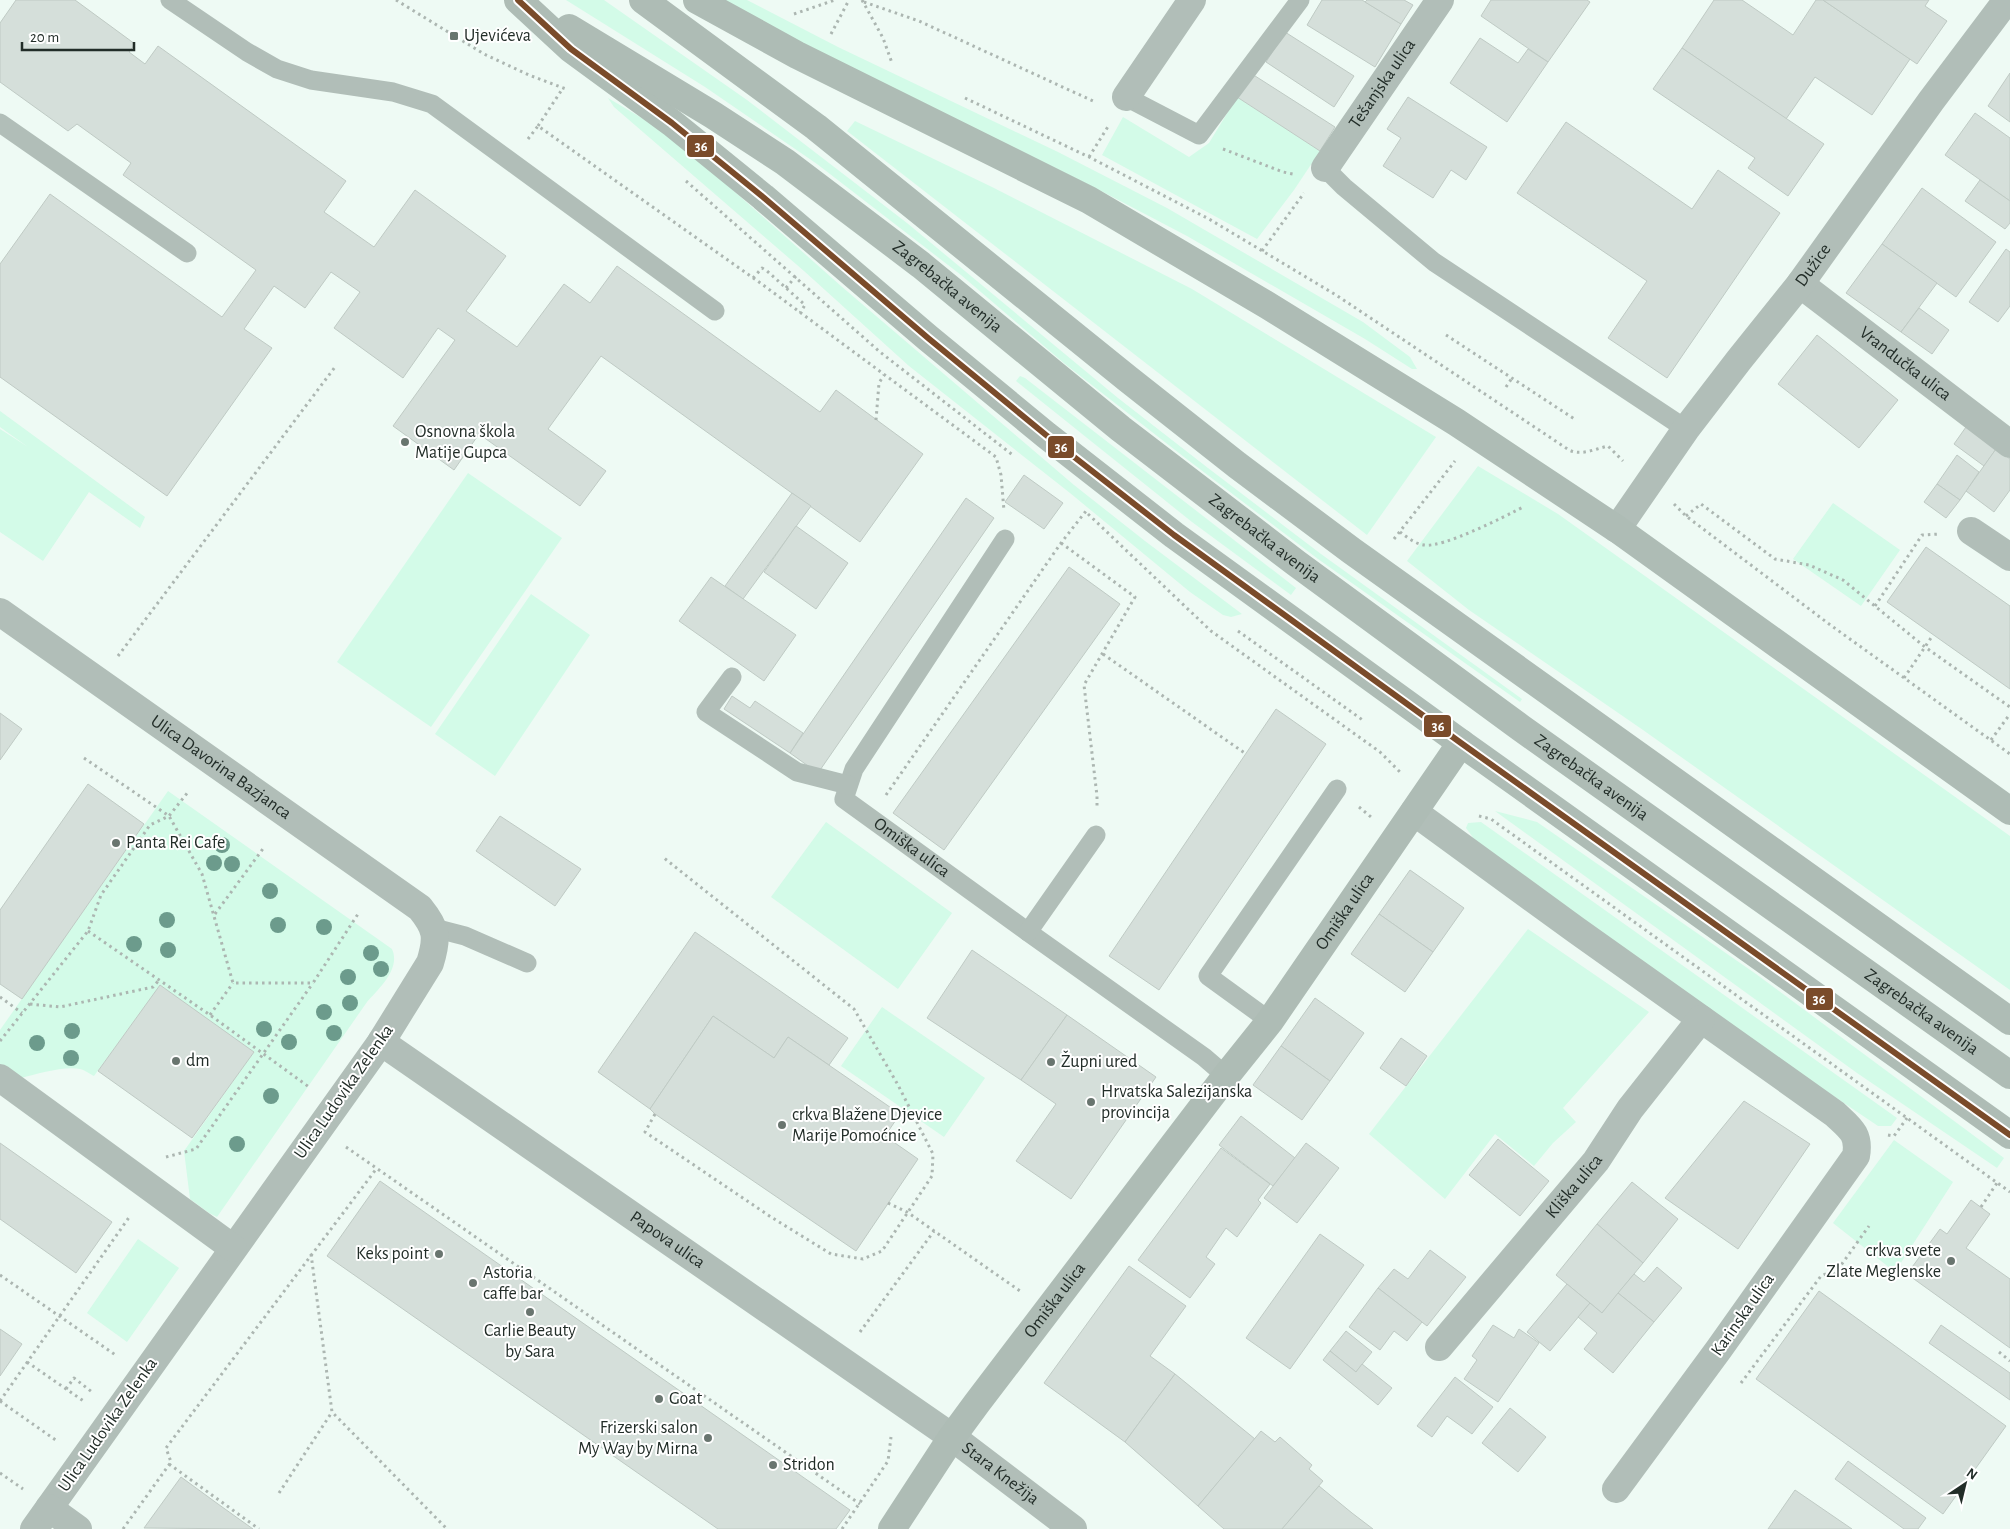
<svg xmlns="http://www.w3.org/2000/svg" width="2010" height="1529" viewBox="0 0 2010 1529" font-family="'Alegreya Sans',sans-serif">
<style>
.green{fill:#d3fbe8}
.building{fill:#d5dfda;stroke:#bfcac4}
.lines{fill:none;stroke-linecap:round;stroke-linejoin:round}
.path{stroke:#acb6b1;stroke-width:3;stroke-dasharray:2.5 4;stroke-linecap:butt}
.lane{stroke:#b1beb8;stroke-width:19}
.street{stroke:#b1beb8;stroke-width:28}
.secondary{stroke:#aebcb5;stroke-width:28}
.bus-1-casing{stroke:#fff;stroke-width:10}
.bus-1{stroke:#7a4b2a;stroke-width:6}
.tree{fill:#6c9b8c}
.poi-dot{fill:#69756f;stroke:#fff;stroke-width:2}
.labels{text-anchor:middle;dominant-baseline:central;stroke-width:4;stroke-linejoin:round;paint-order:stroke}
.poi-label{font-size:18px;fill:#222d28;stroke:#fff;text-anchor:start}
.street-label{font-size:18px;fill:#222d28;stroke:#fff}
.line-badge{stroke:#fff;stroke-width:2}
.badge-label{font-size:14px;text-anchor:middle;font-weight:bold;fill:#fff}
</style>
<rect width="100%" height="100%" fill="#eefaf4"/>
<!-- green -->
<g class="green">
<polygon points="566,0 604,0 747,100 907,223 1118,398 1208,468 1321,554 1522,699 1520,702 1318,559 1184,457 1065,364 961,275 817,164 705,87"/>
<polygon points="719,0 747,0 838,47 1058,152 1167,208 1363,322 1410,357 1417,369 1412,369 1365,339 1187,236 1103,192 849,68"/>
<polygon points="1237,97 1320,151 1294,190 1257,239 1102,155 1123,117 1189,157 1209,143"/>
<polygon points="608,98 657,127 700,161 841,286 1074,485 1145,541 1242,614 1231,617 1223,615 1190,592 1070,493 909,366 804,271 614,107"/>
<polygon points="855,121 992,187 1192,289 1436,437 1367,535 847,131"/>
<polygon points="1020,376 1025,378 1296,588 1291,595 1192,522 1016,381"/>
<polygon points="0,411 145,517 140,528 89,492 43,561 0,532 0,429 28,447 0,427"/>
<polygon points="1478,466 1558,514 2010,836 2010,990 1643,730 1469,610 1407,561"/>
<polygon points="468,473 562,538 431,727 337,662"/>
<polygon points="1833,503 1900,550 1861,606 1793,559"/>
<polygon points="531,594 590,635 495,776 435,734"/>
<path d="M168,791l224,158c9,20 -13,39 -25,53l-150,215 -8,-4 -19,-14 -6,-48 70,-99 -94,-67 -66,91c-4,-2 -9,-6 -14,-7 -17,-3 -42,5 -59,9l-21,-14v-34z"/>
<polygon points="1495,811 1537,822 1756,974 2004,1158 1997,1168 1857,1073"/>
<polygon points="826,822 952,913 898,989 771,897"/>
<polygon points="1481,822 1897,1118 1891,1126 1878,1126 1795,1070 1477,843 1466,828 1468,823"/>
<polygon points="1528,929 1649,1012 1563,1108 1576,1122 1553,1143 1534,1166 1495,1134 1445,1199 1369,1134"/>
<polygon points="882,1007 985,1078 944,1137 841,1066"/>
<polygon points="1894,1140 1953,1182 1895,1272 1833,1223"/>
<polygon points="138,1239 179,1268 127,1342 87,1313"/>
</g>
<!-- building -->
<g class="building">
<polygon points="16,0 75,0 135,44 129,52 145,64 158,46 346,181 324,212 374,247 415,190 506,256 466,311 517,347 564,284 590,303 617,266 820,412 836,390 923,454 860,542 601,356 548,429 606,471 580,506 479,434 454,470 393,426 455,340 438,328 403,378 334,328 360,292 331,272 305,308 274,286 244,329 272,348 167,496 0,377 0,264 50,194 222,317 256,270 123,175 131,163 77,124 68,131 0,82 0,23"/>
<polygon points="1322,0 1362,0 1401,24 1375,67 1307,25"/>
<polygon points="1367,0 1404,0 1413,5 1401,24 1365,2"/>
<polygon points="1491,0 1587,0 1590,2 1548,62 1481,16"/>
<polygon points="1714,0 1742,0 1793,35 1816,0 1823,0 1910,59 1872,115 1815,77 1786,119 1682,48"/>
<polygon points="1823,0 1929,0 1925,6 1947,21 1917,64"/>
<polygon points="1285,32 1354,76 1334,107 1266,62"/>
<polygon points="1480,38 1518,63 1528,49 1548,62 1507,122 1450,83"/>
<polygon points="1682,48 1824,144 1788,196 1748,168 1755,158 1653,89"/>
<polygon points="2010,73 2010,122 1988,106"/>
<polygon points="1252,74 1335,127 1320,151 1237,97"/>
<polygon points="1408,97 1487,147 1466,180 1451,170 1433,198 1383,166 1401,138 1387,129"/>
<polygon points="1975,113 2010,138 2010,201 1945,155"/>
<polygon points="1566,122 1692,209 1718,170 1780,213 1667,378 1608,338 1647,281 1517,193"/>
<polygon points="1980,180 2010,201 2010,223 2005,229 1965,201"/>
<polygon points="1922,188 1996,242 1956,297 1882,244"/>
<polygon points="1882,244 1937,283 1901,332 1846,293"/>
<polygon points="2006,249 2010,252 2010,306 1998,322 1969,302"/>
<polygon points="1919,308 1949,330 1932,354 1901,332"/>
<polygon points="1817,335 1898,400 1859,448 1778,384"/>
<polygon points="1966,427 1996,449 1984,466 1954,444"/>
<polygon points="1996,449 2010,459 2010,490 1994,512 1966,491"/>
<polygon points="1957,455 1979,472 1960,500 1937,484"/>
<polygon points="1024,475 1063,503 1044,529 1005,502"/>
<polygon points="1937,484 1960,500 1946,518 1924,502"/>
<polygon points="792,493 811,506 743,599 725,586"/>
<polygon points="966,498 994,518 818,773 790,753"/>
<polygon points="796,526 848,563 816,609 764,572"/>
<polygon points="1926,547 2010,606 2010,689 1887,602"/>
<polygon points="1069,567 1120,604 944,850 893,813"/>
<polygon points="711,577 796,635 764,681 679,621"/>
<polygon points="732,696 750,708 755,701 803,733 790,753 724,709"/>
<polygon points="1276,709 1326,744 1159,990 1109,956"/>
<polygon points="0,713 22,729 0,760"/>
<polygon points="88,784 144,824 22,999 0,984 0,910"/>
<polygon points="500,816 581,869 555,906 476,851"/>
<polygon points="1410,870 1464,908 1433,952 1379,914"/>
<polygon points="1379,914 1433,952 1405,992 1351,954"/>
<polygon points="695,932 848,1038 829,1065 788,1037 774,1058 713,1016 650,1109 598,1072"/>
<polygon points="972,950 1067,1015 1021,1080 927,1018"/>
<polygon points="160,985 254,1052 192,1138 98,1071"/>
<polygon points="1315,998 1364,1033 1330,1081 1281,1046"/>
<polygon points="1067,1015 1156,1077 1071,1199 1016,1161 1056,1104 1021,1080"/>
<polygon points="713,1016 774,1058 788,1037 900,1114 885,1136 918,1159 856,1251 655,1114 650,1109"/>
<polygon points="1401,1038 1427,1056 1406,1086 1380,1068"/>
<polygon points="1281,1046 1330,1081 1302,1120 1253,1085"/>
<polygon points="1744,1101 1810,1144 1738,1249 1665,1198"/>
<polygon points="1241,1116 1295,1158 1273,1186 1219,1145"/>
<polygon points="1498,1139 1549,1181 1520,1216 1469,1175"/>
<polygon points="0,1143 112,1222 76,1273 0,1219"/>
<polygon points="1306,1143 1339,1168 1297,1223 1264,1198"/>
<polygon points="1221,1148 1270,1184 1258,1200 1261,1203 1237,1237 1226,1228 1206,1257 1215,1264 1190,1298 1138,1260"/>
<polygon points="380,1181 850,1510 836,1529 718,1529 327,1256"/>
<polygon points="1632,1182 1678,1219 1643,1263 1597,1224"/>
<polygon points="1971,1200 1990,1214 1966,1248 2010,1279 2010,1348 1907,1274 1940,1229 1947,1234"/>
<polygon points="1597,1224 1643,1263 1602,1313 1556,1275"/>
<polygon points="1320,1234 1364,1265 1290,1369 1246,1338"/>
<polygon points="1430,1250 1466,1277 1427,1326 1378,1288 1394,1269 1408,1279"/>
<polygon points="1129,1266 1186,1306 1150,1356 1175,1374 1125,1442 1044,1383"/>
<polygon points="1657,1267 1682,1288 1654,1322 1618,1293 1634,1274 1644,1282"/>
<polygon points="1567,1284 1590,1303 1550,1351 1527,1332"/>
<polygon points="1378,1288 1422,1322 1407,1341 1394,1331 1380,1350 1349,1327"/>
<polygon points="1819,1291 2006,1426 1943,1514 1756,1379"/>
<polygon points="1618,1293 1654,1322 1613,1373 1584,1349 1597,1333 1578,1317 1590,1303 1602,1313"/>
<polygon points="1493,1325 1514,1338 1519,1329 1539,1343 1498,1402 1464,1379 1477,1360 1472,1356"/>
<polygon points="1941,1325 2010,1373 2010,1400 1929,1343"/>
<polygon points="0,1329 22,1344 0,1376"/>
<polygon points="1346,1331 1372,1352 1356,1372 1330,1351"/>
<polygon points="1330,1351 1356,1372 1362,1364 1392,1388 1378,1405 1323,1360"/>
<polygon points="1175,1374 1255,1439 1198,1506 1125,1442"/>
<polygon points="1455,1377 1493,1407 1472,1434 1447,1416 1432,1437 1417,1426"/>
<polygon points="1510,1408 1546,1437 1518,1472 1482,1443"/>
<polygon points="1261,1431 1275,1442 1280,1437 1312,1465 1309,1469 1323,1481 1282,1529 1224,1529 1198,1506"/>
<polygon points="1848,1461 1926,1518 1918,1529 1904,1529 1835,1479"/>
<polygon points="181,1477 218,1504 253,1529 144,1528"/>
<polygon points="1319,1486 1352,1513 1373,1529 1282,1529"/>
<polygon points="1795,1490 1852,1529 1768,1529"/>
</g>
<g class="lines">
<!-- path -->
<g class="path">
<polyline points="396,0 484,54 529,75 566,89"/>
<polyline points="862,0 883,38 892,63"/>
<polyline points="864,2 919,21 1093,101"/>
<polyline points="794,14 835,0"/>
<polyline points="831,34 849,0"/>
<path d="M965,98l124,59 120,62 127,76 233,155c12,6 26,-1 39,-4l15,15"/>
<polyline points="538,126 563,88"/>
<polyline points="528,139 538,126 759,282 996,457 1001,475 1004,511"/>
<polyline points="1223,149 1283,172 1293,174"/>
<polyline points="1089,157 1109,125"/>
<polyline points="686,181 880,352 1014,456"/>
<polyline points="1262,251 1304,193"/>
<polyline points="753,278 762,268 767,271 805,305 800,313"/>
<polyline points="786,288 796,276"/>
<polyline points="1446,335 1576,420"/>
<polyline points="1506,387 1512,378"/>
<polyline points="876,420 879,383 884,375"/>
<polyline points="1674,504 1686,516 1829,624 2010,754"/>
<polyline points="1088,514 1211,631 1380,752 1400,772"/>
<polyline points="1686,516 1701,504 1775,559 1809,565 1843,580 1925,647 2010,707"/>
<path d="M1400,532c7,5 15,12 24,13 19,3 80,-28 99,-38"/>
<polyline points="1394,539 1455,461"/>
<polyline points="1061,543 1135,597 1084,685 1097,796 1097,808"/>
<polyline points="1875,606 1922,535 1939,534"/>
<polyline points="1238,631 1364,721"/>
<polyline points="1103,654 1246,754"/>
<polyline points="118,656 335,367"/>
<polyline points="1904,678 1933,635"/>
<polyline points="1991,740 2010,714"/>
<polyline points="84,758 169,816 202,874 233,983 313,983 358,914"/>
<polyline points="886,795 1061,543 1086,511"/>
<polyline points="1359,807 1371,817"/>
<polyline points="1479,816 1491,819 2010,1192"/>
<polyline points="215,914 265,846"/>
<polyline points="88,931 210,1015 309,1087"/>
<polyline points="0,997 22,1013"/>
<polyline points="30,1004 60,1007 153,987 159,980"/>
<polyline points="210,1015 233,983"/>
<polyline points="0,1041 88,931 101,895 150,825 169,816 188,792"/>
<polyline points="655,1114 645,1132 771,1217 831,1254 863,1259 882,1251 932,1176 933,1154 898,1085 854,1009 664,858"/>
<polyline points="1888,1135 1894,1136 1907,1118"/>
<polyline points="346,1147 860,1504"/>
<polyline points="166,1157 196,1149 313,983"/>
<polyline points="888,1203 907,1212 1020,1291"/>
<polyline points="1981,1207 1997,1183"/>
<polyline points="311,1254 332,1412 447,1529"/>
<polyline points="0,1275 117,1356"/>
<polyline points="1834,1275 1869,1226"/>
<polyline points="860,1332 934,1231"/>
<polyline points="1999,1352 2010,1361"/>
<polyline points="27,1362 85,1402"/>
<polyline points="1741,1383 1821,1276 1830,1272"/>
<polyline points="66,1389 74,1378 92,1392"/>
<polyline points="0,1401 130,1216"/>
<polyline points="0,1401 57,1441"/>
<polyline points="169,1464 259,1529"/>
<polyline points="0,1473 23,1489"/>
<polyline points="279,1493 332,1412"/>
<polyline points="123,1529 171,1462 166,1448 377,1168"/>
<polyline points="842,1529 888,1461 891,1437"/>
</g>
<!-- lane -->
<g class="lane">
<polyline points="170,0 247,52 277,69 311,80 393,92 432,104 715,311"/>
<polyline points="1126,97 1199,135 1300,0"/>
<polyline points="0,123 187,253"/>
<polyline points="1325,168 1344,187 1434,262 1686,429"/>
<path id="s1" d="M1005,539l-151,230 -10,30 184,133 176,125 22,19"/>
<polyline points="732,677 706,712 797,772 848,785"/>
<polyline points="434,928 465,936 527,963"/>
<polyline points="1028,932 1096,835"/>
<polyline points="1270,1021 1208,976 1337,789"/>
</g>
<!-- street -->
<g class="street">
<polyline points="1126,97 1192,0"/>
<path id="s2" d="M1325,168l115,-168"/>
<path id="s3" d="M1800,284l210,160"/>
<path id="s4" d="M1617,529l69,-100 53,-69 61,-76 131,-183 76,-101"/>
<polyline points="1971,531 2010,557"/>
<path id="s5" d="M0,612l420,296c17,21 18,29 10,55l-49,79 -347,487"/>
<path d="M1414,812l162,118 259,184c15,14 25,20 21,42l-137,193 -103,140"/>
<path id="s6" d="M381,1042l571,395 121,92"/>
<polyline points="0,1078 233,1248"/>
<path id="s7" d="M1439,1347l157,-186 34,-52 71,-90"/>
<polyline points="49,1508 78,1529"/>
</g>
<!-- secondary -->
<g class="secondary">
<polyline points="518,0 571,49 672,123 763,197 928,338 1046,435 1174,535 1461,743 2010,1135"/>
<polyline points="643,0 816,127 1128,379 1237,465 1352,551 2010,1021"/>
<polyline points="697,0 797,55 1089,200 1267,305 1456,422 1617,529 2010,811"/>
<path id="s8" d="M569,28l144,87 72,47 136,103 200,164 175,134 225,165 489,347"/>
<path id="s9" d="M892,1529l60,-92 25,-34 249,-327 44,-55 191,-278"/>
</g>
<!-- bus-1 casing -->
<g class="bus-1-casing">
<polyline id="bus-1" points="518,0 571,49 672,123 763,197 928,338 1046,435 1174,535 1461,743 2010,1135"/>
</g>
<!-- bus-1 -->
<use href="#bus-1" class="bus-1"/>
</g>
<!-- trees -->
<g class="tree">
<circle cx="222" cy="845" r="8"/>
<circle cx="214" cy="863" r="8"/>
<circle cx="232" cy="864" r="8"/>
<circle cx="270" cy="891" r="8"/>
<circle cx="167" cy="920" r="8"/>
<circle cx="278" cy="925" r="8"/>
<circle cx="324" cy="927" r="8"/>
<circle cx="134" cy="944" r="8"/>
<circle cx="168" cy="950" r="8"/>
<circle cx="371" cy="953" r="8"/>
<circle cx="381" cy="969" r="8"/>
<circle cx="348" cy="977" r="8"/>
<circle cx="350" cy="1003" r="8"/>
<circle cx="324" cy="1012" r="8"/>
<circle cx="264" cy="1029" r="8"/>
<circle cx="72" cy="1031" r="8"/>
<circle cx="334" cy="1033" r="8"/>
<circle cx="289" cy="1042" r="8"/>
<circle cx="37" cy="1043" r="8"/>
<circle cx="71" cy="1058" r="8"/>
<circle cx="271" cy="1096" r="8"/>
<circle cx="237" cy="1144" r="8"/>
</g>
<!-- markers -->
<g class="poi-dot">
<rect x="449" y="31" width="10" height="10" rx="2.5"/>
<circle cx="405" cy="442" r="5"/>
<circle cx="116" cy="843" r="5"/>
<circle cx="176" cy="1061" r="5"/>
<circle cx="1051" cy="1062" r="5"/>
<circle cx="1091" cy="1102" r="5"/>
<circle cx="782" cy="1125" r="5"/>
<circle cx="439" cy="1254" r="5"/>
<circle cx="1951" cy="1261" r="5"/>
<circle cx="473" cy="1283" r="5"/>
<circle cx="530" cy="1312" r="5"/>
<circle cx="659" cy="1399" r="5"/>
<circle cx="708" cy="1438" r="5"/>
<circle cx="773" cy="1465" r="5"/>
</g>
<g class="labels">
<!-- poi labels -->
<g class="poi-label">
<text x="464" y="36">Ujevićeva</text>
<text x="415" y="432">Osnovna škola<tspan x="415" dy="21">Matije Gupca</tspan></text>
<text x="126" y="843">Panta Rei Cafe</text>
<text x="186" y="1061">dm</text>
<text x="1061" y="1062">Župni ured</text>
<text x="1101" y="1092">Hrvatska Salezijanska<tspan x="1101" dy="21">provincija</tspan></text>
<text x="792" y="1115">crkva Blažene Djevice<tspan x="792" dy="21">Marije Pomoćnice</tspan></text>
<text x="1941" y="1251" text-anchor="end">crkva svete<tspan x="1941" dy="21">Zlate Meglenske</tspan></text>
<text x="429" y="1254" text-anchor="end">Keks point</text>
<text x="483" y="1273">Astoria<tspan x="483" dy="21">caffe bar</tspan></text>
<text x="530" y="1331" text-anchor="middle">Carlie Beauty<tspan x="530" dy="21">by Sara</tspan></text>
<text x="669" y="1399">Goat</text>
<text x="698" y="1428" text-anchor="end">Frizerski salon<tspan x="698" dy="21">My Way by Mirna</tspan></text>
<text x="783" y="1465">Stridon</text>
</g>
<!-- street labels -->
<g class="street-label">
<text stroke="none"><textPath href="#s2" startOffset="102">Tešanjska ulica</textPath></text>
<text stroke="none"><textPath href="#s4" startOffset="329">Dužice</textPath></text>
<text stroke="none"><textPath href="#s8" startOffset="459">Zagrebačka avenija</textPath></text>
<text stroke="none"><textPath href="#s3" startOffset="132">Vrandučka ulica</textPath></text>
<text stroke="none"><textPath href="#s8" startOffset="864">Zagrebačka avenija</textPath></text>
<text stroke="none"><textPath href="#s5" startOffset="270">Ulica Davorina Bazjanca</textPath></text>
<text stroke="none"><textPath href="#s8" startOffset="1269">Zagrebačka avenija</textPath></text>
<text stroke="none"><textPath href="#s1" startOffset="390">Omiška ulica</textPath></text>
<text stroke="none"><textPath href="#s9" startOffset="766">Omiška ulica</textPath></text>
<text stroke="none"><textPath href="#s8" startOffset="1674">Zagrebačka avenija</textPath></text>
<text transform="translate(344 1092) rotate(-55)">Ulica Ludovika Zelenka</text>
<text stroke="none"><textPath href="#s7" startOffset="210">Kliška ulica</textPath></text>
<text stroke="none"><textPath href="#s6" startOffset="348">Papova ulica</textPath></text>
<text stroke="none"><textPath href="#s9" startOffset="281">Omiška ulica</textPath></text>
<text transform="translate(1743 1315) rotate(-55)">Karinska ulica</text>
<text transform="translate(108 1425) rotate(-55)">Ulica Ludovika Zelenka</text>
<text stroke="none"><textPath href="#s6" startOffset="755">Stara Knežija</textPath></text>
</g>
</g>
<g class="line-badge">
<rect x="686" y="134" width="29" height="24" rx="5" fill="#7a4b2a"/>
<rect x="1047" y="435" width="28" height="24" rx="5" fill="#7a4b2a"/>
<rect x="1423" y="714" width="29" height="24" rx="5" fill="#7a4b2a"/>
<rect x="1805" y="987" width="29" height="24" rx="5" fill="#7a4b2a"/>
</g>
<g class="badge-label">
<text x="701" y="151">36</text>
<text x="1061" y="452">36</text>
<text x="1438" y="731">36</text>
<text x="1819" y="1004">36</text>
</g>
<!-- north arrow -->
<g transform="translate(1965 1484) rotate(35)" stroke="#ffffff" stroke-width="4" paint-order="stroke">
<path d="M0-4L9 19L0 12L-9 19Z" fill="#222d28"/>
<text y="-8" font-size="14" font-weight="bold" text-anchor="middle" fill="#222d28">N</text>
</g>
<!-- scale -->
<path d="M22 42v8h112v-8" fill="none" stroke="#222d28" stroke-width="2.5"/>
<text x="30" y="42" font-size="15" fill="#222d28" stroke="#ffffff" stroke-width="4" paint-order="stroke">20 m</text>
</svg>
